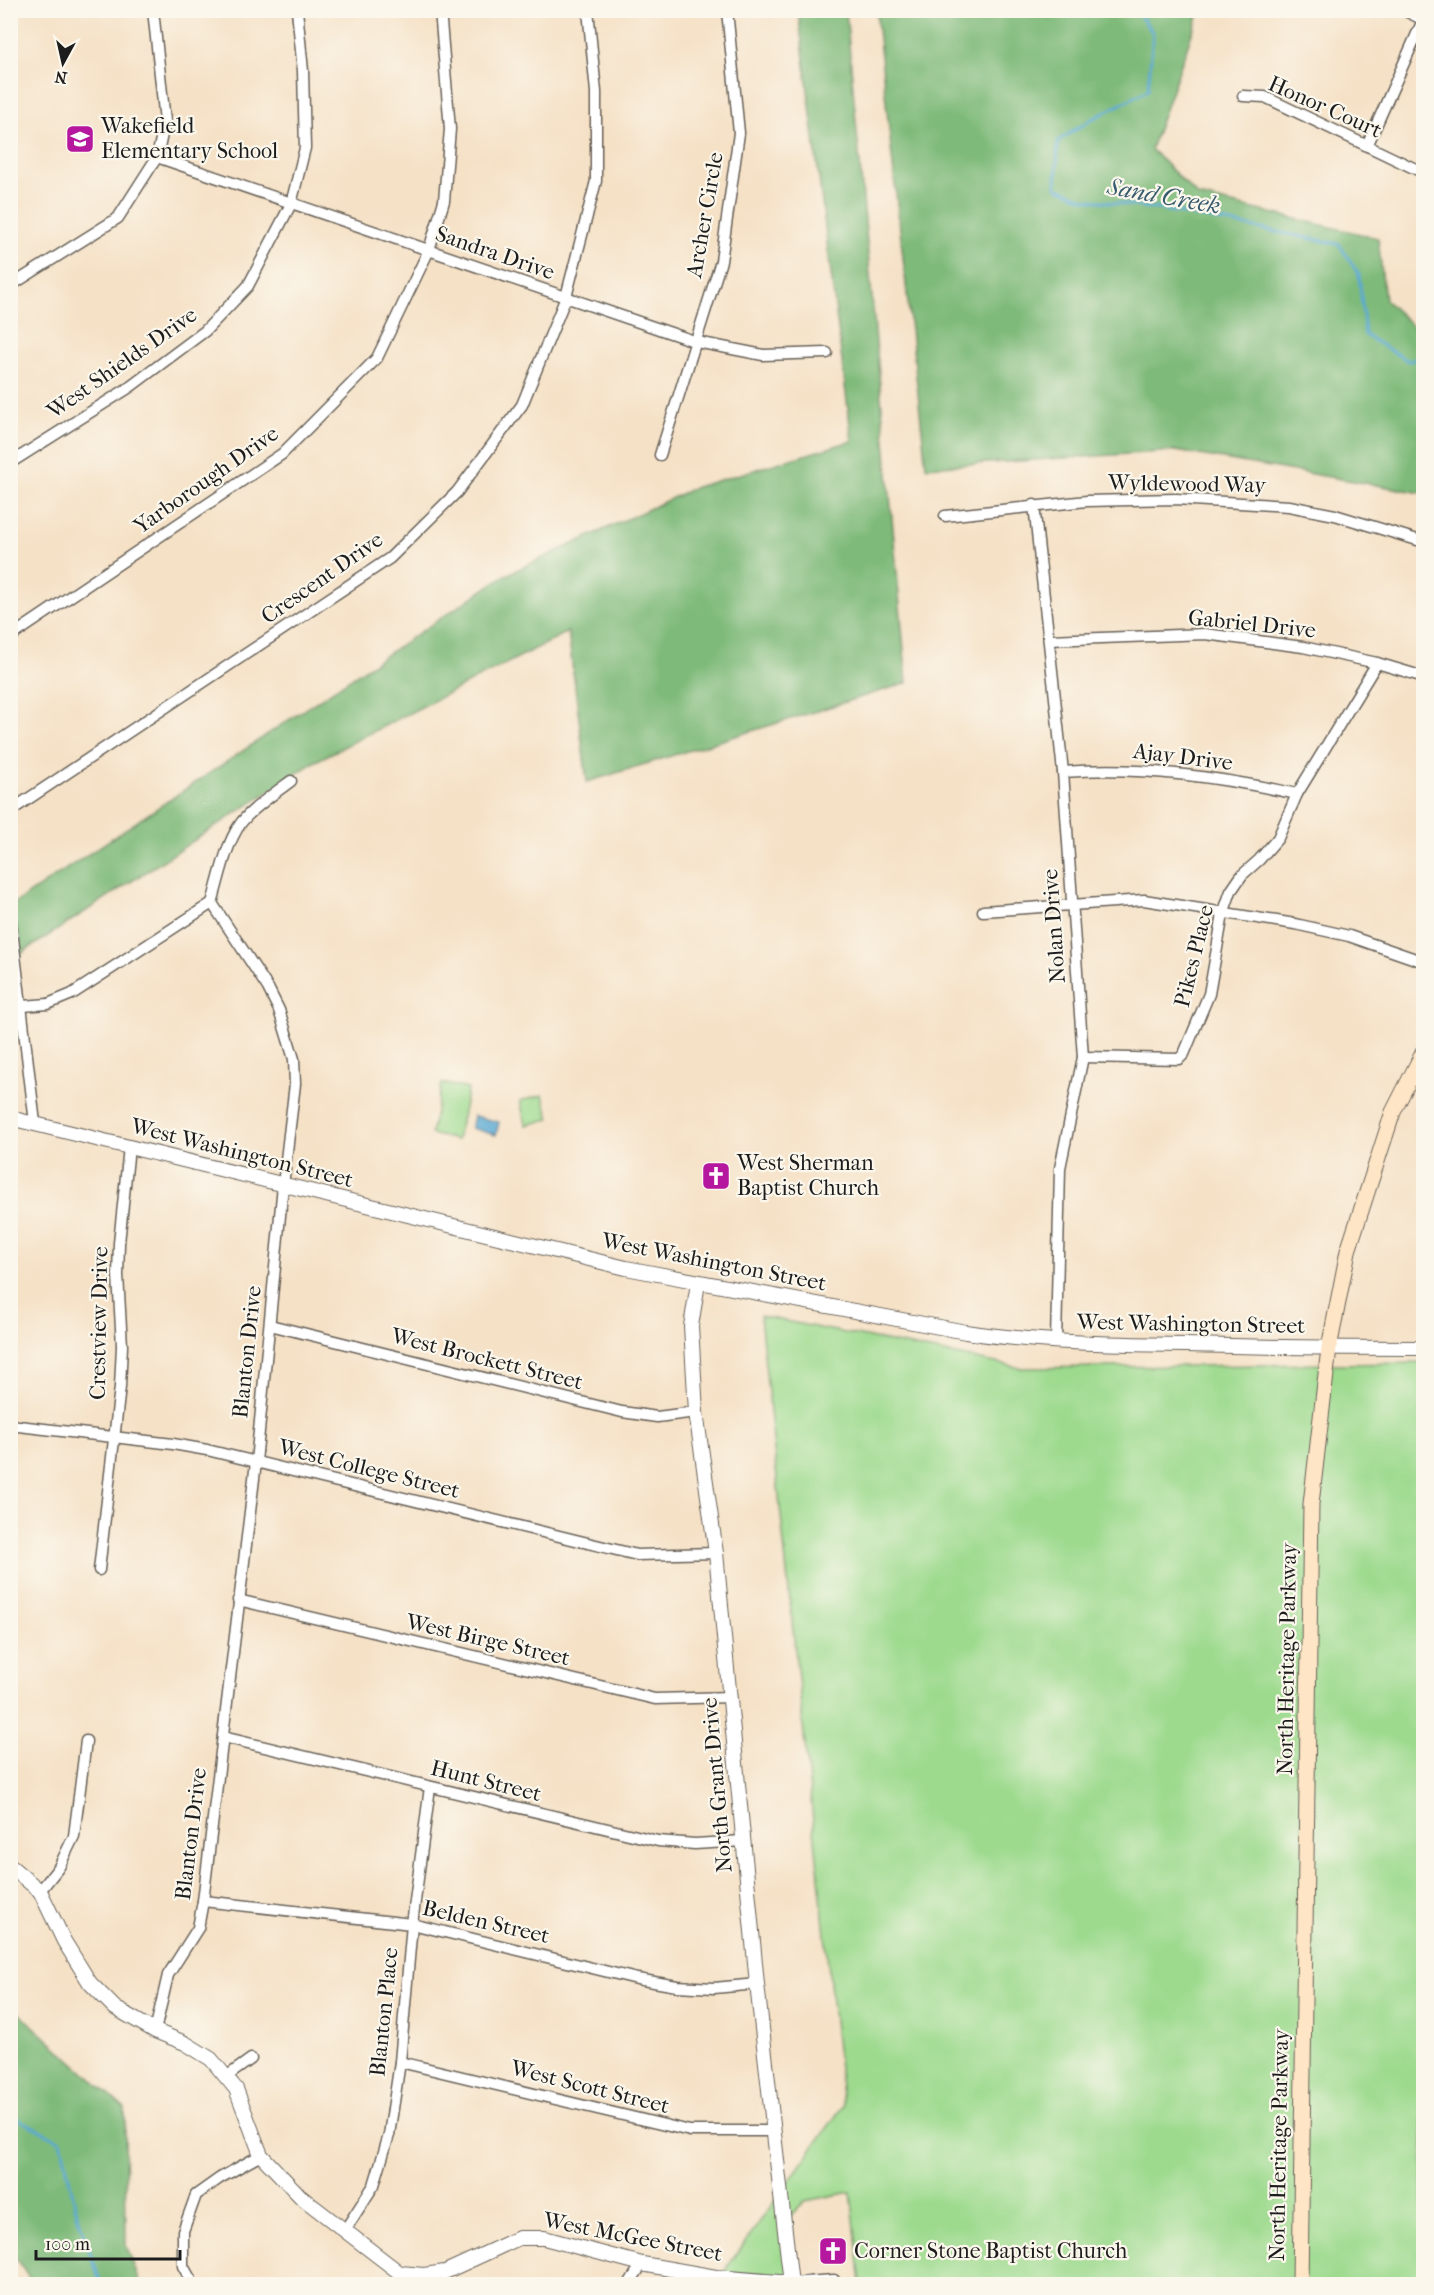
<svg xmlns="http://www.w3.org/2000/svg" width="1434" height="2295" viewBox="0 0 1434 2295" font-family="'IM FELL French Canon',serif">
<style>
.green{fill:#9dda8e;stroke:#5c7b55;stroke-width:1.5}
.forest{fill:#7eba79;stroke:#4d6b4a;stroke-width:1.5}
.water{fill:#58a9d3;stroke:#3a6278;stroke-width:1.5}
.lines{fill:none;stroke-linecap:round;stroke-linejoin:round}
.stream{stroke:#58a9d3;stroke-width:3}
.minor-casing{stroke:#686158;stroke-width:13}
.tertiary-casing{stroke:#686158;stroke-width:16}
.secondary-casing{stroke:#686158;stroke-width:17}
.minor{stroke:#fff;stroke-width:10}
.tertiary{stroke:#fff;stroke-width:14}
.secondary{stroke:#fde5c5;stroke-width:15}
.labels{text-anchor:middle;dominant-baseline:central;stroke-width:4.5;stroke-linejoin:round;paint-order:stroke}
.street-label{font-size:22px;fill:#1c1c1c;stroke:#fbf7ec}
.poi-label{font-size:22px;fill:#1c1c1c;stroke:#fbf7ec;text-anchor:start}
.water-label{font-size:24px;font-style:italic;fill:#375b6e;stroke:#fbf7ec}
</style>
<rect width="100%" height="100%" fill="#fbf7ec"/>
<filter id="ink" filterUnits="userSpaceOnUse"><feTurbulence type="fractalNoise" baseFrequency=".0167" numOctaves="2"/><feDisplacementMap in="SourceGraphic" scale="12" xChannelSelector="R" yChannelSelector="G"/><feConvolveMatrix kernelMatrix="1 2 1 2 8 2 1 2 1" color-interpolation-filters="sRGB"/></filter>
<filter id="wash" filterUnits="userSpaceOnUse"><feTurbulence type="fractalNoise" baseFrequency=".008" numOctaves="4" result="noise"/><feDisplacementMap in="SourceGraphic" scale="24" xChannelSelector="R" yChannelSelector="G"/><feGaussianBlur stdDeviation="1.35" result="paint"/><feColorMatrix in="noise" values="0 0 0 0 0 0 0 0 0 0 0 0 0 0 0 0 0 1.4 0 .05"/><feComposite in="paint" operator="in"/></filter>
<g filter="url(#wash)">
<rect width="100%" height="100%" fill="#f5e1c6"/>
<!-- green -->
<g class="green">
<polygon points="442,1083 468,1089 457,1140 431,1134"/>
<polygon points="543,1095 550,1119 526,1125 520,1101"/>
<polygon points="760,1316 1021,1368 1423,1363 1423,2284 861,2284 851,2192 805,2201 789,2217 796,2284 715,2284 843,2106"/>
</g>
<!-- forest -->
<g class="forest">
<polygon points="798,11 846,11 907,683 587,782 568,632 314,762 11,960 11,906 504,576 696,487 852,441"/>
<polygon points="876,11 1200,11 1151,149 1198,196 1378,238 1385,300 1414,327 1423,325 1423,493 1176,451 926,467"/>
<polygon points="11,2006 125,2109 126,2245 141,2284 33,2284 11,2251"/>
</g>
<!-- water -->
<polygon class="water" points="474,1116 499,1122 496,1135 471,1128"/>
<g class="lines">
<!-- stream -->
<g class="stream">
<polyline points="1136,10 1153,33 1148,90 1092,119 1058,141 1056,187 1085,199 1159,209 1339,244 1359,275 1365,335 1408,361 1424,358"/>
<polyline points="10,2115 61,2141 77,2214 101,2284"/>
</g>
</g>
</g>
<g filter="url(#ink)">
<g class="lines">
<!-- minor casing -->
<g class="minor-casing">
<g id="minor">
<polyline points="1403,10 1424,20"/>
<polyline points="1243,96 1265,97 1424,173"/>
<polyline points="1367,146 1424,18"/>
<polyline points="157,157 697,342 763,355 827,353"/>
<polyline points="10,286 118,218 157,157 165,121 153,10"/>
<polyline points="660,455 721,261 739,133 727,10"/>
<polyline points="10,463 130,387 205,331 248,286 291,204 305,148 303,71 297,10"/>
<polyline points="1034,505 1063,772 1083,1057 1060,1168 1056,1342"/>
<polyline points="945,516 1087,501 1176,499 1289,506 1335,515 1424,542"/>
<polyline points="10,637 282,454 377,358 429,250 444,201 450,129 440,10"/>
<polyline points="1049,640 1205,634 1303,647 1377,663 1424,677"/>
<path d="M1063,772c79,-6 156,5 234,22"/>
<polyline points="10,811 390,558 457,492 522,405 566,297 596,181 596,92 588,10"/>
<path d="M212,903c8,-26 15,-68 35,-87 13,-13 29,-24 44,-35"/>
<polyline points="983,911 1144,900 1295,924 1349,936 1424,962"/>
<polyline points="10,913 35,1123"/>
<polyline points="23,1006 48,1004 72,994 212,903"/>
<polyline points="1083,1057 1179,1059 1184,1054 1209,994 1223,914 1231,891 1242,875 1259,860 1278,838 1297,794 1377,663"/>
<polyline points="270,1325 622,1412 657,1417 696,1412"/>
<polyline points="10,1425 173,1444 207,1450 637,1555 716,1553"/>
<polyline points="99,1570 120,1387 122,1346 118,1275 119,1243 129,1147"/>
<polyline points="238,1600 655,1699 731,1697"/>
<polyline points="223,1737 658,1841 695,1844 743,1841"/>
<polyline points="40,1891 59,1867 74,1836 86,1741"/>
<polyline points="203,1901 412,1924 637,1979 677,1986 714,1988 757,1984"/>
<polyline points="155,2031 168,1975 198,1928 203,1901 256,1462 283,1185 295,1084 294,1059 279,1010 268,988 212,903"/>
<polyline points="400,2062 690,2131 773,2131"/>
<polyline points="226,2077 251,2059"/>
<polyline points="345,2230 374,2185 389,2135 400,2062 412,1924 430,1787"/>
<polyline points="791,2283 834,2280"/>
<polyline points="193,2284 183,2266 183,2231 196,2195 220,2178 261,2155"/>
<polyline points="629,2284 642,2264"/>
</g>
</g>
<!-- tertiary casing -->
<g class="tertiary-casing">
<g id="tertiary">
<path d="M10,1118l616,150 340,64c73,11 145,12 219,13 80,2 159,3 239,3"/>
<polyline points="698,1283 691,1326 696,1412 716,1553 757,1984 791,2284"/>
<polyline points="10,1866 40,1891 64,1941 90,1983 115,2008 155,2031 185,2043 211,2059 236,2089 261,2155 301,2197 400,2273 424,2275 445,2272 519,2238 544,2238 642,2264 716,2277 791,2283"/>
</g>
</g>
<!-- secondary casing -->
<g class="secondary-casing">
<polyline id="secondary" points="1300,2284 1311,1504 1329,1348 1348,1251 1393,1112 1424,1051"/>
</g>
<!-- minor -->
<use href="#minor" class="minor"/>
<!-- tertiary -->
<use href="#tertiary" class="tertiary"/>
<!-- secondary -->
<use href="#secondary" class="secondary"/>
</g>
</g>
<!-- icons -->
<defs>
<g id="school-square" transform="scale(1.5)"><rect x="-9" y="-9" width="18" height="18" rx="4" fill="#b5179e" stroke="#fbf7ec"/><path d="M0-5L7-2L0 1L-7-2ZM-4 1L0 2.5L4 1V4Q0 6-4 4Z" fill="#fff"/></g>
<g id="church-square" transform="scale(1.5)"><rect x="-9" y="-9" width="18" height="18" rx="4" fill="#b5179e" stroke="#fbf7ec"/><path d="M-1.2-6h2.4v3.5h3.3v2.4h-3.3V6h-2.4V-.1h-3.3v-2.4h3.3Z" fill="#fff"/></g>
</defs>
<g fill-rule="evenodd">
<use href="#school-square" x="80" y="139"/>
<use href="#church-square" x="716" y="1176"/>
<use href="#church-square" x="833" y="2251"/>
</g>
<g class="labels">
<!-- street labels -->
<g class="street-label">
<text transform="translate(1325 107) rotate(24)">Honor Court</text>
<text transform="translate(705 215) rotate(-80)">Archer Circle</text>
<text transform="translate(495 253) rotate(19)">Sandra Drive</text>
<text transform="translate(122 363) rotate(-35)">West Shields Drive</text>
<text transform="translate(206 480) rotate(-35)">Yarborough Drive</text>
<text transform="translate(1187 484) rotate(1)">Wyldewood Way</text>
<text transform="translate(322 578) rotate(-35)">Crescent Drive</text>
<text transform="translate(1252 624) rotate(6)">Gabriel Drive</text>
<text transform="translate(1183 757) rotate(7)">Ajay Drive</text>
<text transform="translate(1054 926) rotate(-94)">Nolan Drive</text>
<text transform="translate(1194 956) rotate(-76)">Pikes Place</text>
<text transform="translate(242 1153) rotate(14)">West Washington Street</text>
<text transform="translate(714 1262) rotate(11)">West Washington Street</text>
<text transform="translate(99 1323) rotate(-89)">Crestview Drive</text>
<text transform="translate(1191 1324) rotate(1)">West Washington Street</text>
<text transform="translate(247 1352) rotate(-84)">Blanton Drive</text>
<text transform="translate(487 1359) rotate(14)">West Brockett Street</text>
<text transform="translate(369 1469) rotate(14)">West College Street</text>
<text transform="translate(488 1640) rotate(13)">West Birge Street</text>
<text transform="translate(1287 1659) rotate(-89)">North Heritage Parkway</text>
<text transform="translate(486 1781) rotate(14)">Hunt Street</text>
<text transform="translate(717 1785) rotate(-95)">North Grant Drive</text>
<text transform="translate(191 1834) rotate(-83)">Blanton Drive</text>
<text transform="translate(486 1922) rotate(13)">Belden Street</text>
<text transform="translate(384 2012) rotate(-84)">Blanton Place</text>
<text transform="translate(590 2087) rotate(14)">West Scott Street</text>
<text transform="translate(1279 2145) rotate(-89)">North Heritage Parkway</text>
<text transform="translate(633 2237) rotate(11)">West McGee Street</text>
</g>
<!-- poi labels -->
<g class="poi-label">
<text x="101" y="126">Wakefield<tspan x="101" dy="25">Elementary School</tspan></text>
<text x="737" y="1163">West Sherman<tspan x="737" dy="25">Baptist Church</tspan></text>
<text x="854" y="2251">Corner Stone Baptist Church</text>
</g>
<!-- water labels -->
<g class="water-label">
<text transform="translate(1164 196) rotate(10)">Sand Creek</text>
</g>
</g>
<!-- margin -->
<rect width="1434" height="2295" fill="none" stroke="#fbf7ec" stroke-width="36"/>
<!-- north arrow -->
<g transform="translate(63 63) rotate(188)" stroke="#fbf7ec" stroke-width="4.5" paint-order="stroke">
<path d="M0-4.5L10 22L0 15L-10 22Z" fill="#1c1c1c"/>
<text y="-9" font-size="16" font-weight="bold" text-anchor="middle" fill="#1c1c1c">N</text>
</g>
<!-- scale -->
<path d="M36 2250v9h144v-9" fill="none" stroke="#1c1c1c" stroke-width="3"/>
<text x="45" y="2250" font-size="18" fill="#1c1c1c" stroke="#fbf7ec" stroke-width="4.5" paint-order="stroke">100 m</text>
</svg>
